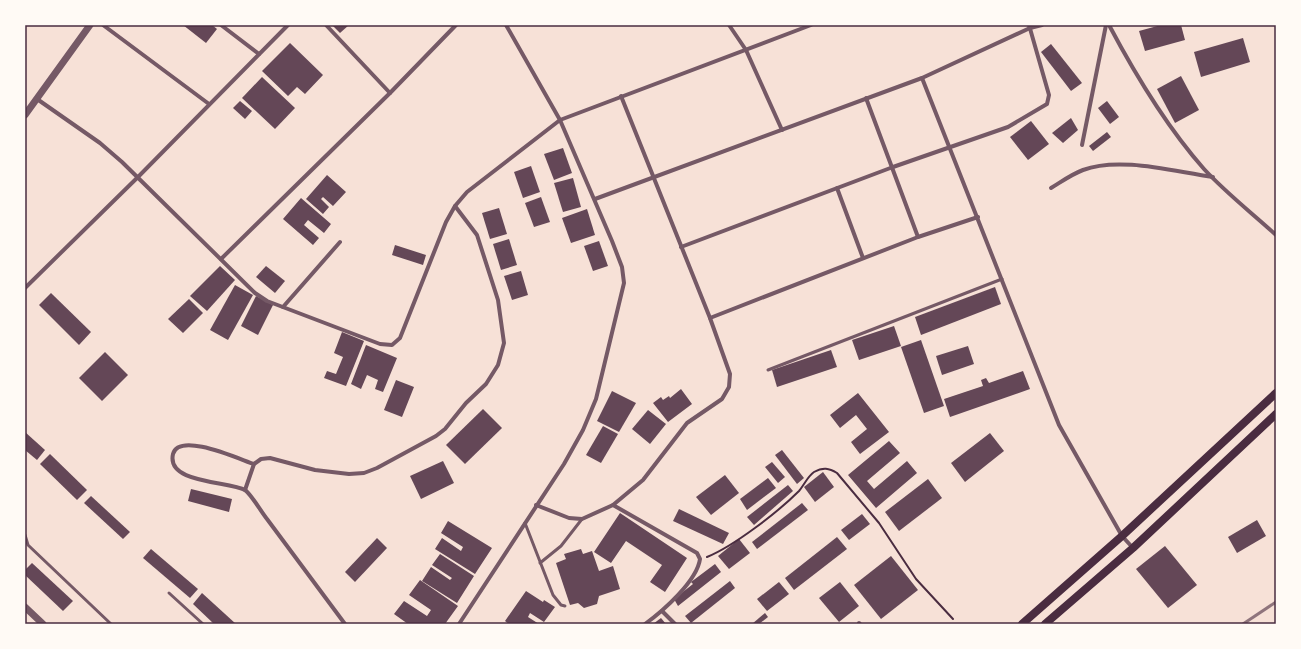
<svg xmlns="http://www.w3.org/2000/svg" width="1301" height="649" viewBox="0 0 1301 649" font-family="'Asap Condensed',sans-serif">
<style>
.building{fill:#644757}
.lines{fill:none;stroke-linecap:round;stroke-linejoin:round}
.path{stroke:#4a2c40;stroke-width:2}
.service{stroke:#755966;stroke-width:3}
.minor{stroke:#755966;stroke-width:4}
.tertiary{stroke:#755966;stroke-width:7}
.secondary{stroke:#4a2c40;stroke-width:8}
.rail{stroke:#8f747c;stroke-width:3}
.neatline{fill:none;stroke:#4a2c40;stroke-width:1.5}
</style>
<rect width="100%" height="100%" fill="#f7e1d7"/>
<!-- building -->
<g class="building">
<polygon points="183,25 212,25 217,29 206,43"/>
<polygon points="332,25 349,25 340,33"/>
<polygon points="1161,25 1181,25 1185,40 1145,51 1139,31"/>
<polygon points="1243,38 1250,62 1201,77 1194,52"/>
<polygon points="290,43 323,75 305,94 297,87 288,96 262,71"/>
<polygon points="1051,44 1082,83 1071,91 1041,52"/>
<polygon points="1181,76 1199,110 1175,123 1157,89"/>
<polygon points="262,77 295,108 275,129 242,98"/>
<polygon points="240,101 252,111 245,119 233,108"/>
<polygon points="1107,101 1119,117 1110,124 1098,108"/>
<polygon points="1071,118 1078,130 1063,143 1052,133"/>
<polygon points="1031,121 1049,144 1028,160 1010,137"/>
<polygon points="1107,132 1111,137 1093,151 1089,146"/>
<polygon points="563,148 572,173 554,180 544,154"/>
<polygon points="531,166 540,192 523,198 514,172"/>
<polygon points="327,175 346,192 333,206 323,197 321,199 329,207 323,214 306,199"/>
<polygon points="573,178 581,207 563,212 554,183"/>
<polygon points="541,197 550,222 534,227 525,203"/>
<polygon points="301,198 331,224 324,233 308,220 304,225 319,238 313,245 283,219"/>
<polygon points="499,208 507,234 490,239 482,213"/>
<polygon points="587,209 595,235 571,243 562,218"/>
<polygon points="509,239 517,265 501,270 493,244"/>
<polygon points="599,241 608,266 593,271 584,246"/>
<polygon points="395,245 426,255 423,265 392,255"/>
<polygon points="220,266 235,280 207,311 190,296"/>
<polygon points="266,266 285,281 275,293 256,277"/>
<polygon points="521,271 528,295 512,300 504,276"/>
<polygon points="235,285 253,295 228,340 210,330"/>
<polygon points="995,287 1001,304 921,335 915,317"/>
<polygon points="51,293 91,332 79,345 39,305"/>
<polygon points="256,296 273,305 258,335 241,326"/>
<polygon points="189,299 203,313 183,333 168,319"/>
<polygon points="894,326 901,346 859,360 852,340"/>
<polygon points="342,332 364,341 346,386 324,378 327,371 336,374 343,357 334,353"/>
<polygon points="921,340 944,406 924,413 901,347"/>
<polygon points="366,345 397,358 383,392 375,389 378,380 367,375 361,389 351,384"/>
<polygon points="968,346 974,364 942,375 936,356"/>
<polygon points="831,350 837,367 777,387 772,370"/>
<polygon points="105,352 128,375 102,401 79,378"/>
<polygon points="1023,371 1030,389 950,417 944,399 983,386 981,380 986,378 989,383"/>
<polygon points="396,380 414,387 402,417 384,410"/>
<polygon points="681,389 692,404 668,422 653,403 661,397 663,400 669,396 670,398"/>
<polygon points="612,391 636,403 619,432 597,421"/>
<polygon points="858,393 889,432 860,454 851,442 867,429 856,415 840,428 830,415"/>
<polygon points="483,409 502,428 465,464 446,445"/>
<polygon points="648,410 666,424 650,444 632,429"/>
<polygon points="603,426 618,434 601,463 586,455"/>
<polygon points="25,432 45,450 37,460 25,450"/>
<polygon points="990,433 1004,451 965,482 951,463"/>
<polygon points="889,441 900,453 867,481 874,489 907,461 917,473 876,508 848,475"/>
<polygon points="782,450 804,478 797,484 775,455"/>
<polygon points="50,454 87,490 77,500 40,464"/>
<polygon points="443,461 454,483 421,499 410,476"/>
<polygon points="772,462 785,477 778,483 765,467"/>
<polygon points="823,472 834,487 815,502 804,487"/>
<polygon points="725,475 739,493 711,515 696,497"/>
<polygon points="768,478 776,488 747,510 740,499"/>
<polygon points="928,479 942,498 899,531 885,512"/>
<polygon points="788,485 793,491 754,525 747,517"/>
<polygon points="191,489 232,499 229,512 188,501"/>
<polygon points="91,496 130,532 123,539 84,503"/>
<polygon points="802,503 808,510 757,549 752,542"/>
<polygon points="679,509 729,533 723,544 673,521"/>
<polygon points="620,513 687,558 665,592 650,582 662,565 626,541 611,563 594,552"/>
<polygon points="862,514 870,524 849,540 841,530"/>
<polygon points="1257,520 1266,536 1237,553 1228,537"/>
<polygon points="448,521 492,548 475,574 435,549 442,538 461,551 463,547 441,533"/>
<polygon points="837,537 847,549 794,590 785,578"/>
<polygon points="377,538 387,548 355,582 345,572"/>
<polygon points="739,539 750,553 729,569 718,556"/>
<polygon points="1165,546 1197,585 1168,608 1136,569"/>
<polygon points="151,549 198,589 190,598 143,558"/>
<polygon points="581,549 583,554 592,551 599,571 613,566 620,589 599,596 597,604 584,608 578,603 570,605 556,563 566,559 564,554"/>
<polygon points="440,554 474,576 457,603 422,581 431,567 450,580 452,578 432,565"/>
<polygon points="891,556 918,590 881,619 854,585"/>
<polygon points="32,563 73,601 63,611 25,575 25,570"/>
<polygon points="715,564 721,572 678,606 674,599 693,584 691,582"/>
<polygon points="420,580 458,606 445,624 408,624 394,614 404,601 427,616 431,610 409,595"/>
<polygon points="730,581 735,588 691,623 685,616"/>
<polygon points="779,582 789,594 767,611 757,599"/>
<polygon points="840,582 859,606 839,622 819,598"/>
<polygon points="526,591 543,602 544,600 555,607 544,622 530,613 528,617 539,624 509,624 505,621"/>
<polygon points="202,593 236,624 214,624 193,604"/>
<polygon points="765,613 768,617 759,624 752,624"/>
<polygon points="661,618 666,624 653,624"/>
</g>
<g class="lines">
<!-- path -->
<path class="path" d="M707,557c27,-11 71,-45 92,-66 5,-6 9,-15 15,-19 9,-5 15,-4 23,1l42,50 37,56 37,40"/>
<!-- service -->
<g class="service">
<polyline points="768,370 1002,279"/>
<polyline points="525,523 553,595 561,605 565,606"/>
<polyline points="25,535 28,545 111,624"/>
<polyline points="540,563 561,546 582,519"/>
<polyline points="169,593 203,624"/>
</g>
<!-- minor -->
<g class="minor">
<polyline points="103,25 209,104"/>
<polyline points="221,25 259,54"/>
<polyline points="326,25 390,93"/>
<polyline points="729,25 746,50 782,130"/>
<path d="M1109,25c27,51 57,101 95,144 22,24 48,44 72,66"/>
<polyline points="922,78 1059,425 1122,536 1133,548"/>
<polyline points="866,98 918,237"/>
<polyline points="37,99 100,143 122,162 255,293 267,301 380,344 392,345 400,338 446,222 455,206 467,192 560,120 811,25"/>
<polyline points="1082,145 1106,25"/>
<polyline points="837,188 863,258"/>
<path d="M1051,188c10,-6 21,-14 32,-18 37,-14 92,2 130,7"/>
<polyline points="595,199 922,78 1030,28 1042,25"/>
<polyline points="681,247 893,167 1008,127 1047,104 1049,95 1029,25"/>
<polyline points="221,259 390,93 456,25"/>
<polyline points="25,288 138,177 288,25"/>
<polyline points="283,307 340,242"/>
<polyline points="710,318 918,237 978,217"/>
<path d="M254,464c-13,-4 -75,-33 -81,-10 -7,30 57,27 72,36 6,4 17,23 22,29 26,35 52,70 78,105"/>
<polyline points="245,490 254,464 261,459 270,458 315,470 349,474 364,473 377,468 436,436 445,429 466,403 486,384 498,365 504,343 498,300 477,235 455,206"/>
<polyline points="536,505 569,518 582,519 613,505 643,480 687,423 722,399 729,387 730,374 710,318 621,96"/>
<path d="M613,505l84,48 3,6c-3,22 -37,52 -55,65"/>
<polyline points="662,611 675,624"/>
<polyline points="859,623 860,624"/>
<polyline points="459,624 564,464 583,430 596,399 624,283 622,267 612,241 560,120 506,25"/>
</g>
<!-- tertiary -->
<g class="tertiary">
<polyline points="25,115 90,25"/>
<polyline points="25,607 43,624"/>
</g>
<!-- secondary -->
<g class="secondary">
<polyline points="1022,624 1122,536 1276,393"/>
<polyline points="1045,624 1133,548 1276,414"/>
</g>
<!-- rail -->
<polyline class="rail" points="1243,624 1276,602"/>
</g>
<!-- border -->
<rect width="1301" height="649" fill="none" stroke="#fffaf5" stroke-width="52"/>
<rect x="26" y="26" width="1249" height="597" class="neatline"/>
</svg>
